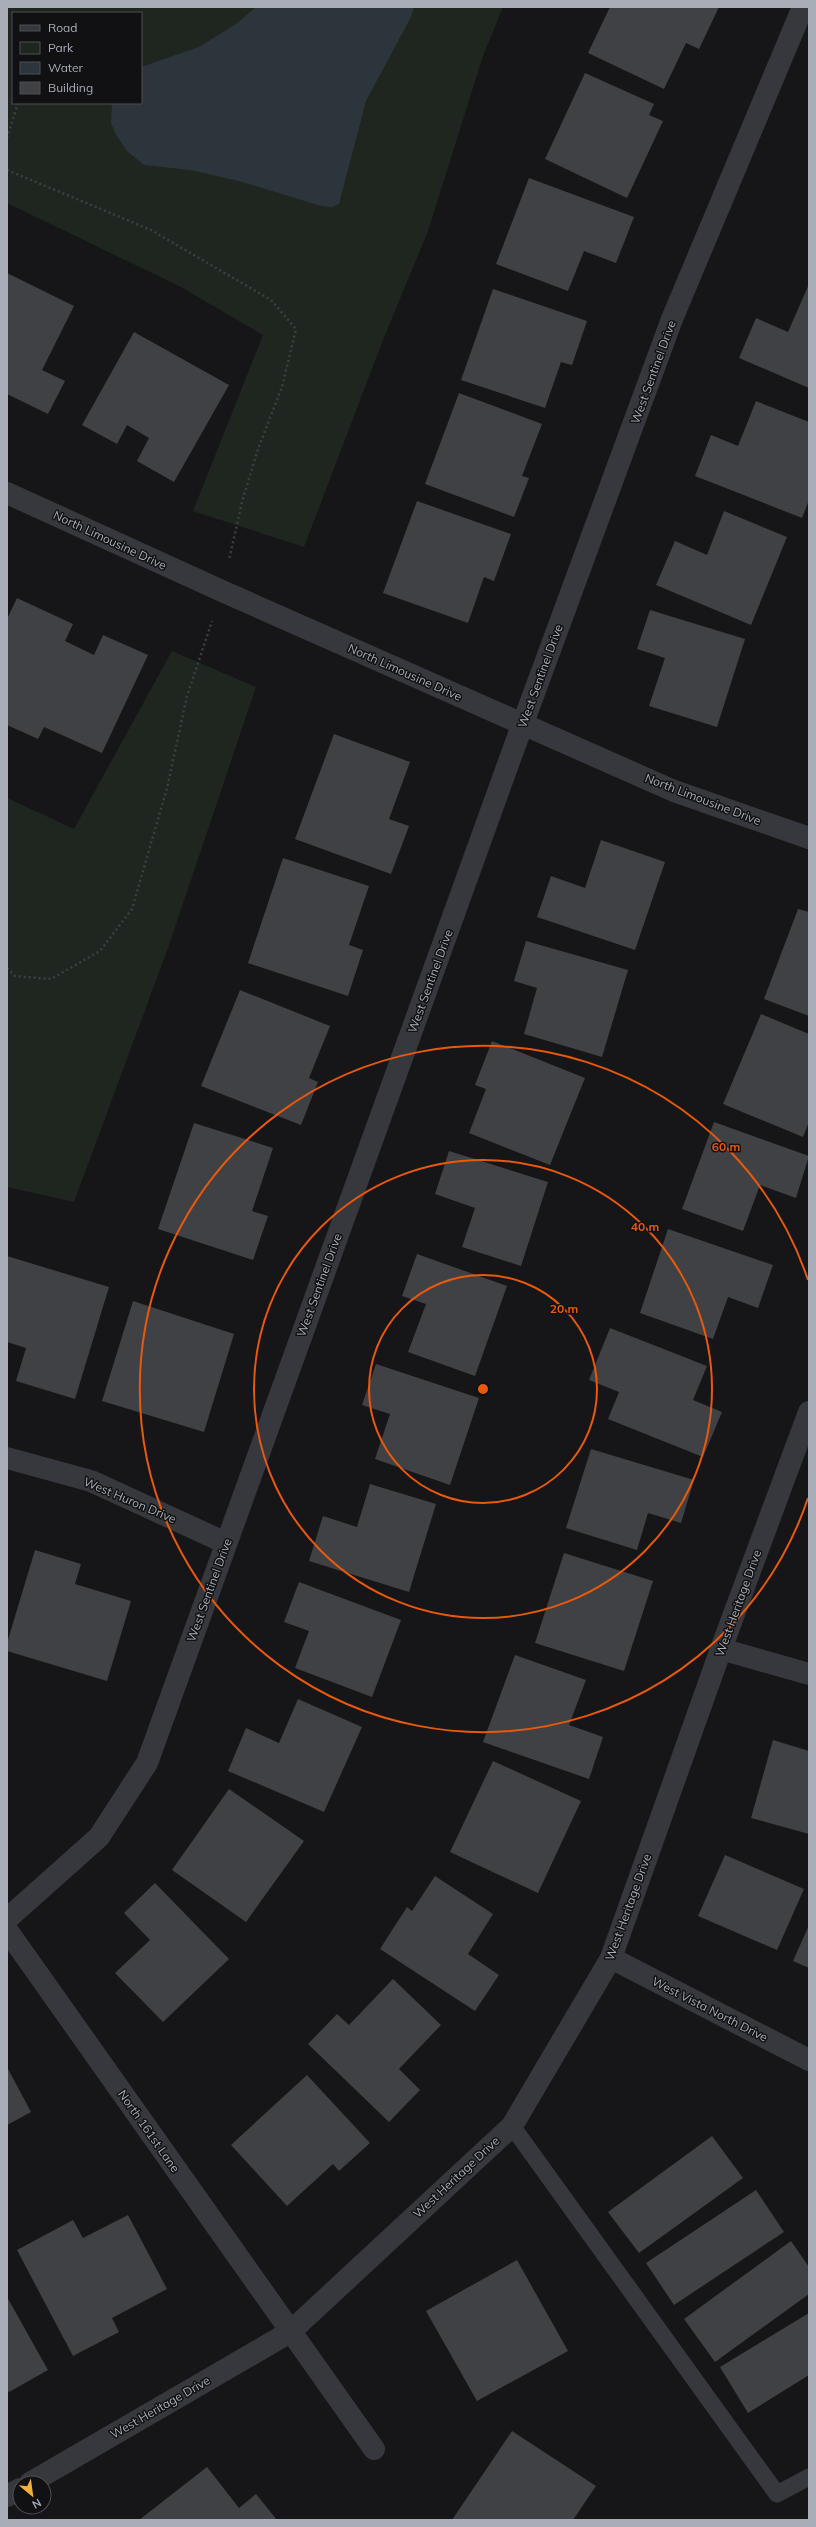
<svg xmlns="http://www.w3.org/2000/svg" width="816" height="2527" viewBox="0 0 816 2527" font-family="Mulish,sans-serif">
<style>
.green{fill:#1e261f;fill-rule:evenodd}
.water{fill:#2c353c}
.building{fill:#404145}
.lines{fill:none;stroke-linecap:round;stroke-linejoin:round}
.path{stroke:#3d3f44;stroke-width:2.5;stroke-dasharray:2 3;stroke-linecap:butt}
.service{stroke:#37383d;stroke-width:17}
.minor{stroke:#37383d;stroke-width:22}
.ring{fill:none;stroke:#e8590c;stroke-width:2}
.labels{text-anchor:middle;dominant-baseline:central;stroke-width:3;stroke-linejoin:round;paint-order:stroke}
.street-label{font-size:12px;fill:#a8adb8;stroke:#111113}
.centre{fill:#e8590c;stroke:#111113;stroke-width:2}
.ring-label{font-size:12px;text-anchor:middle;font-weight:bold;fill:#e8590c;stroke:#111113;stroke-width:3;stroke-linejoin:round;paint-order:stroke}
</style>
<rect width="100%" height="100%" fill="#161618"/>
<!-- green -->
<g class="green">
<path d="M7,7h496l-20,49 -55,175 -45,109 -79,207 -111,-36 70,-176 -82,-48 -174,-84zM13,13h128v90h-128z"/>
<polygon points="172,651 256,687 168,948 74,1202 7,1187 7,798 74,829"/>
</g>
<!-- water -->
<polygon class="water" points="256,7 414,7 411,17 366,101 339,204 332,207 321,206 239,181 190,170 144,165 127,151 116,135 111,123 112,103 141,103 141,67 199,47 236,24"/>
<!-- building -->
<g class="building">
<polygon points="610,7 719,7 699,49 686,43 664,89 588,53"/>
<polygon points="585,73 654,104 649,115 663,121 627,198 545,159"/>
<polygon points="529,178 634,217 616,263 584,251 568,291 496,264"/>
<polygon points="7,273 74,306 42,370 65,381 48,414 7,394"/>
<polygon points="809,284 809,388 739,358 756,318 788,332"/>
<polygon points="493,289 587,321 572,365 561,362 545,408 461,380"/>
<polygon points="134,332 229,385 174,482 137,461 149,438 127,425 117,444 82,425"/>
<polygon points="459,393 542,424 522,476 529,478 514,517 425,484"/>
<polygon points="756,401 809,422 809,500 802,518 695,476 711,435 738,446"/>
<polygon points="417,501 511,534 494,581 484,577 468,623 383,593"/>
<polygon points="724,511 787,537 751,625 656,585 675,541 707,555"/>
<polygon points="17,598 73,624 65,641 94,655 103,635 148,655 102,753 44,727 38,739 7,725 7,619"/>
<polygon points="650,610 745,639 717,727 649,706 665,658 637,649"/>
<polygon points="334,734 410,762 389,819 409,826 391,874 295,839"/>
<polygon points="601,840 665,862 635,950 537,917 551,876 585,888"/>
<polygon points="283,858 369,886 349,945 363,950 348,996 248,963"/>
<polygon points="798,909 809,912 809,1016 764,999"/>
<polygon points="526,941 628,970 602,1057 524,1034 537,988 514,981"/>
<polygon points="240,990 330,1026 309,1078 318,1082 301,1125 201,1086"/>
<polygon points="761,1014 809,1034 809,1122 803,1137 723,1104"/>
<polygon points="492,1041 585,1078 550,1165 469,1133 486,1089 475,1085"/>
<polygon points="714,1122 809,1156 796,1198 760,1185 743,1231 682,1209"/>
<polygon points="194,1123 273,1148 252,1211 268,1216 253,1260 158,1229"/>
<polygon points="449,1151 548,1182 521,1266 462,1247 475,1208 435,1194"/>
<polygon points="668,1229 773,1265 758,1308 728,1297 713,1339 640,1313"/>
<polygon points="417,1254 507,1286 475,1376 408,1352 426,1304 402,1296"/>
<polygon points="7,1256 109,1287 75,1399 16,1381 26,1348 7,1342"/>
<polygon points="133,1301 234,1334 204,1432 102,1401"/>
<polygon points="610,1328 707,1366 693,1400 722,1412 703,1457 608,1419 619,1392 589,1380"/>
<polygon points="376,1364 479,1398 450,1485 375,1459 390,1414 362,1405"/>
<polygon points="591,1449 694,1480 681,1523 648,1513 637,1550 566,1528"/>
<polygon points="370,1484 436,1504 409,1592 309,1561 323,1516 357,1527"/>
<polygon points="35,1550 81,1564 75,1584 131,1601 107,1681 7,1651 7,1643"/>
<polygon points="564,1553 653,1581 624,1671 535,1643"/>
<polygon points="299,1582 401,1620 372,1697 295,1668 309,1631 284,1622"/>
<polygon points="515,1655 586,1680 569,1725 603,1737 589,1779 483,1742"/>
<polygon points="298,1699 362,1727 324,1812 228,1771 246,1728 279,1743"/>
<polygon points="773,1740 809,1751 809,1834 751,1818"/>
<polygon points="493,1761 581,1801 538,1893 450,1852"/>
<polygon points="229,1789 304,1841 246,1922 172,1870"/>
<polygon points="725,1855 804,1889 777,1950 698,1916"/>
<polygon points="435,1876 493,1914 468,1954 499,1975 475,2011 380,1949 407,1907 412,1911"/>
<polygon points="155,1883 229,1959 163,2022 115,1973 150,1940 124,1913"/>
<polygon points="809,1925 809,1968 793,1961"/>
<polygon points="393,1979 441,2025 399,2069 420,2090 389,2122 308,2044 337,2014 349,2025"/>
<polygon points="7,2067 31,2112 7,2125"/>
<polygon points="307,2075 370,2143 339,2171 333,2164 287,2206 231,2145"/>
<polygon points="712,2136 743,2178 639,2253 608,2212"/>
<polygon points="756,2190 784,2232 674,2305 646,2263"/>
<polygon points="128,2215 167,2289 112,2318 119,2332 73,2356 17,2250 73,2220 83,2238"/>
<polygon points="791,2241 809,2267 809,2294 715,2362 684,2319"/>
<polygon points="517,2260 568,2351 477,2401 426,2311"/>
<polygon points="7,2297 48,2370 9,2392 7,2390"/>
<polygon points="809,2313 809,2375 748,2413 720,2367"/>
<polygon points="512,2431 596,2486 573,2520 452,2520"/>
<polygon points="207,2467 239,2508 256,2494 277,2520 139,2520"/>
</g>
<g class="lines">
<!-- path -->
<g class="path">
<polyline points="7,138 18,103"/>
<polyline points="7,170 151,230 271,300 296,329 282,387 258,449 242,502 229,560"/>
<polyline points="7,968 15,976 51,979 100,951 132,909 167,788 187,696 212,621"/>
</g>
<!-- service -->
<polyline class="service" points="512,2126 777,2494 809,2477"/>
<!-- minor -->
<g class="minor">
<polyline points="7,493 222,591 674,791 809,838"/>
<polyline points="7,1458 91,1481 226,1543"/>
<polyline points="721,1649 809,1674"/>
<polyline points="7,1919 99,1837 147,1763 523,723 672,319 803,7"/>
<polyline points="7,1930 374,2449"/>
<polyline points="611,1958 809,2060"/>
<polyline points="30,2483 290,2332 512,2126 611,1958 721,1649 809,1412"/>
<polyline points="7,2496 20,2489"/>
</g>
</g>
<!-- distance rings -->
<g class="ring">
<circle cx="483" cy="1389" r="114"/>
<circle cx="483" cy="1389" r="229"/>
<path d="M808 1498A343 343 0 1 1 808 1280"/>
</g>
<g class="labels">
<!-- street labels -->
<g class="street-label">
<text transform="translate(653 372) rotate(-70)">West Sentinel Drive</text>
<text transform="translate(110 540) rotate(25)">North Limousine Drive</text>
<text transform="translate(405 672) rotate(24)">North Limousine Drive</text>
<text transform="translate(540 676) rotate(-70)">West Sentinel Drive</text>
<text transform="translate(703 799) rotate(21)">North Limousine Drive</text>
<text transform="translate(430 981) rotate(-70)">West Sentinel Drive</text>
<text transform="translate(319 1285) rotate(-70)">West Sentinel Drive</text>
<text transform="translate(130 1500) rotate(23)">West Huron Drive</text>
<text transform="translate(209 1590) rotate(-70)">West Sentinel Drive</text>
<text transform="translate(738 1603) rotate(-70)">West Heritage Drive</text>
<text transform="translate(628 1907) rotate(-70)">West Heritage Drive</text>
<text transform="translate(710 2009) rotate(27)">West Vista North Drive</text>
<text transform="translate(149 2131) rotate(55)">North 161st Lane</text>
<text transform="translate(456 2177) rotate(-43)">West Heritage Drive</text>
<text transform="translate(160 2407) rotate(-30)">West Heritage Drive</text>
</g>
</g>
<circle cx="483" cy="1389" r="6" class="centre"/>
<g class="ring-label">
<text x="726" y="1151">60 m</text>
<text x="645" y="1231">40 m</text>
<text x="564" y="1313">20 m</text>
</g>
<!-- border -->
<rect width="816" height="2527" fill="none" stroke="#a8adb8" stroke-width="16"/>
<!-- legend -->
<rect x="12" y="12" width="130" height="92" fill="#111113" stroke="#4d4f55"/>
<rect x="20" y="25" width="20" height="6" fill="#37383d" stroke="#4d4f55"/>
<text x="48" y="32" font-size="12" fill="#a8adb8">Road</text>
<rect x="20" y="42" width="20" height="12" fill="#1e261f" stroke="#4d4f55"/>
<text x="48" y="52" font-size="12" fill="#a8adb8">Park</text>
<rect x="20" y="62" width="20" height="12" fill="#2c353c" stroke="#4d4f55"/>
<text x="48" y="72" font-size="12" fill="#a8adb8">Water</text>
<rect x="20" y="82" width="20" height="12" fill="#404145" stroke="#4d4f55"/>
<text x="48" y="92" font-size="12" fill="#a8adb8">Building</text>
<!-- north arrow -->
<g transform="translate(32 2495) rotate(151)"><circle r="19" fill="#111113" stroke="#4d4f55"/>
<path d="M0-3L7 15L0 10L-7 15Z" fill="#f2b134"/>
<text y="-6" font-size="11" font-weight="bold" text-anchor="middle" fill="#a8adb8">N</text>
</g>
</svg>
